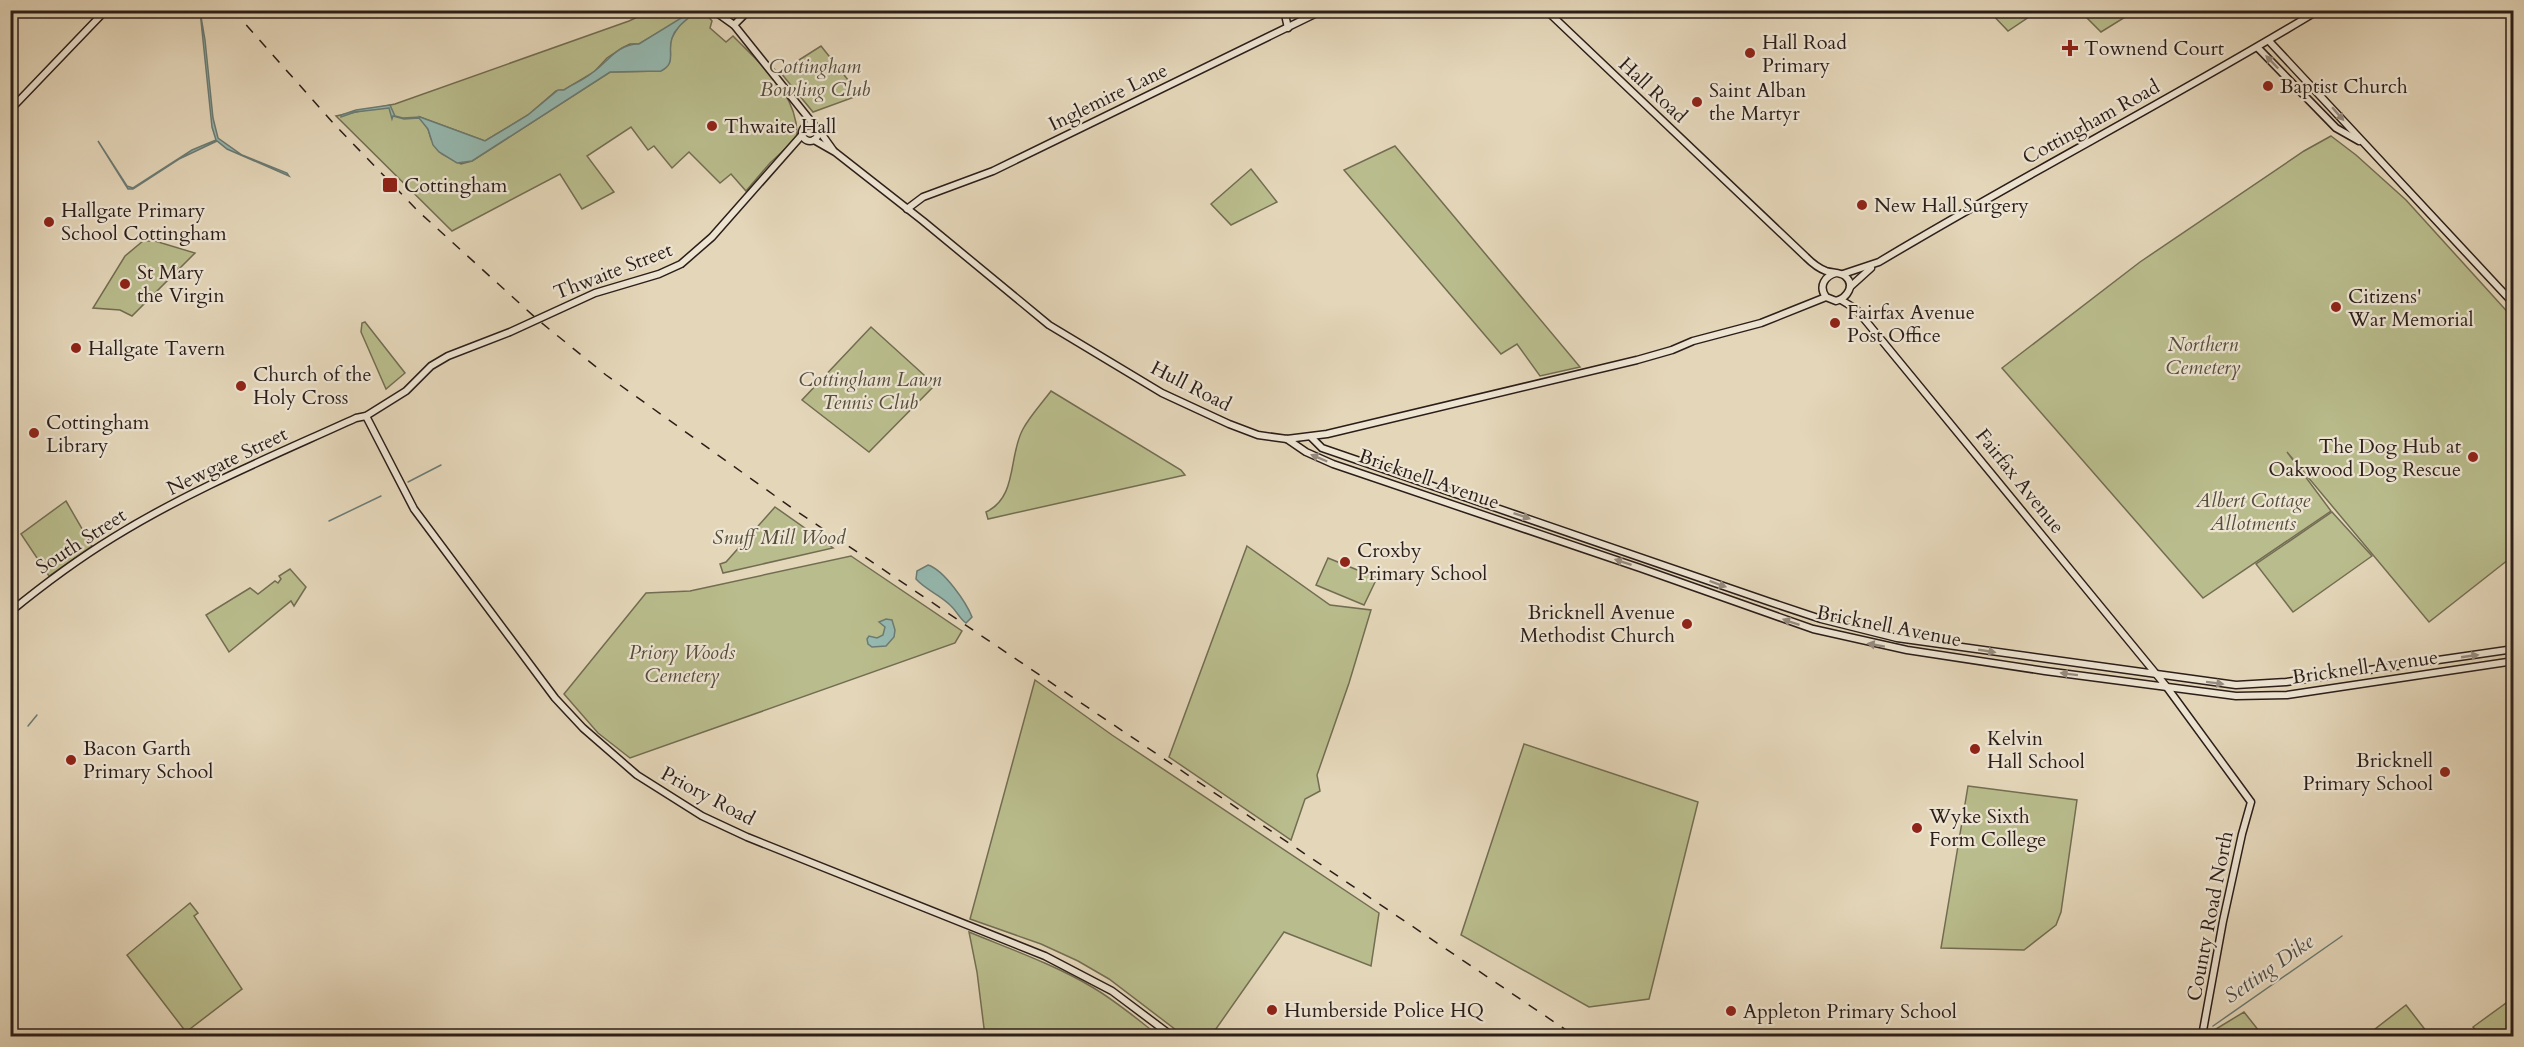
<svg xmlns="http://www.w3.org/2000/svg" width="2524" height="1047" viewBox="0 0 2524 1047" font-family="Cardo,serif">
<style>
.green{fill:#b9bc8c;stroke:#726d52;stroke-width:1.5;fill-rule:evenodd}
.water{fill:#95b9b1;stroke:#6b7b74;stroke-width:1.5}
.lines{fill:none;stroke-linecap:round;stroke-linejoin:round}
.stream{stroke:#6b7b74;stroke-width:1.5}
.secondary-casing{stroke:#2b1e19;stroke-width:9}
.secondary{stroke:#ede4d2;stroke-width:6}
.rail{stroke:#2b1e19;stroke-width:1.5;stroke-dasharray:10 10;stroke-linecap:butt}
.oneway{fill:#968b7f}
.poi-dot{fill:#8f2418;stroke:#ede4d2;stroke-width:2}
.labels{text-anchor:middle;dominant-baseline:central;stroke-width:4.5;stroke-linejoin:round;paint-order:stroke}
.poi-label{font-size:20px;fill:#2b1e19;stroke:#ede4d2;text-anchor:start}
.park-label{font-size:20px;font-style:italic;fill:#564d3c;stroke:#ede4d2}
.street-label{font-size:20px;fill:#2b1e19;stroke:#ede4d2}
.water-label{font-size:21px;font-style:italic;fill:#4b4c47;stroke:#ede4d2}
</style>
<rect width="100%" height="100%" fill="#e4d6b9"/>
<filter id="stains"><feTurbulence type="fractalNoise" baseFrequency=".00333" numOctaves="4"/><feColorMatrix values="0 0 0 0 .2 0 0 0 0 .09 0 0 0 0 .02 0 0 0 .5 -.17"/></filter>
<radialGradient id="worn" r=".72"><stop offset=".6" stop-color="#630" stop-opacity="0"/><stop offset="1" stop-color="#630" stop-opacity=".3"/></radialGradient>
<!-- green -->
<g class="green">
<path d="M703,10l9,11 -2,7 16,14 7,-6c28,29 66,58 64,102l-27,25 -24,28 -15,-17 -11,9 -31,-31 -17,16 -18,-22 -6,4 -17,-23 -44,29 27,36 -32,17 -22,-35 -108,57 -116,-115 59,-12 234,-83 21,-10zM676,22l5,1c-3,5 -8,11 -10,17 -3,12 5,24 -11,31l-50,1 -138,89 -11,3 -19,-10 -11,-15 -3,-10 -8,-12 65,24 43,-26 28,-24 8,-1 30,-18 13,-14 15,-10 8,-4h9z"/>
<polygon points="1989,11 2038,11 2008,31"/>
<polygon points="2080,11 2135,11 2101,32"/>
<polygon points="821,46 860,95 813,112 780,72"/>
<polygon points="2331,136 2356,155 2406,200 2513,318 2513,556 2429,622 2287,452 2331,511 2203,598 2002,368 2140,262 2304,151"/>
<polygon points="1395,146 1580,367 1540,376 1517,344 1501,354 1344,170"/>
<polygon points="1251,169 1277,202 1231,225 1211,204"/>
<polygon points="143,241 155,241 195,253 132,316 120,310 93,308 125,256"/>
<polygon points="365,322 405,373 386,389 361,332 362,323"/>
<polygon points="871,327 935,385 869,452 802,400"/>
<path d="M1051,391l130,79 4,5 -197,44 -2,-7c32,-15 22,-56 37,-83 7,-13 19,-26 28,-38z"/>
<polygon points="66,501 92,546 49,576 21,534"/>
<polygon points="775,507 833,548 723,573 720,564 726,562"/>
<polygon points="2332,512 2372,556 2293,612 2256,564"/>
<polygon points="1247,546 1330,605 1371,610 1349,683 1317,775 1320,791 1305,799 1291,840 1169,757"/>
<polygon points="851,556 962,631 955,643 630,758 598,733 564,694 646,593 690,591"/>
<polygon points="1328,558 1377,578 1364,605 1316,585"/>
<polygon points="290,569 306,587 294,606 291,601 229,652 206,615 250,588 258,594 275,581 278,583 281,579 279,576"/>
<polygon points="1035,680 1112,735 1379,913 1371,966 1284,932 1211,1036 1184,1036 1109,979 1078,961 1041,944 970,919"/>
<polygon points="1524,744 1698,802 1649,999 1589,1007 1461,935"/>
<polygon points="1968,786 2077,800 2061,912 2056,925 2024,950 1941,948"/>
<polygon points="190,903 198,913 194,916 242,989 186,1032 127,955"/>
<path d="M969,932c41,17 84,32 123,55 24,14 45,32 67,49h-174l-8,-64z"/>
<polygon points="2513,998 2513,1036 2481,1036 2473,1027"/>
<polygon points="2406,1005 2430,1036 2366,1036"/>
<polygon points="2244,1012 2263,1036 2210,1036 2211,1032"/>
</g>
<!-- water -->
<g class="water">
<path d="M694,10l3,1c-9,8 -21,15 -25,27 -5,14 5,25 -11,33l-51,1 -138,89 -15,2 -18,-11 -6,-7 -5,-16 -9,-11 -15,1 -11,-3 -1,3 -3,-11 -34,4 -14,5v-2l15,-5 34,-5 5,11 8,2 17,-1 65,24 43,-26 30,-25h6c9,-6 18,-9 28,-17 16,-11 25,-29 47,-29z"/>
<polygon points="200,11 205,40 213,118 218,138 242,155 287,173 289,176 227,149 217,141 179,159 133,189 128,189 98,141 127,186 133,188 192,150 216,140 212,127"/>
<path d="M928,565c16,5 38,37 44,52l-6,6c-7,-5 -9,-12 -16,-18 -10,-10 -24,-15 -34,-26l1,-8z"/>
<polygon points="886,619 892,620 895,630 894,637 886,646 872,647 868,644 867,639 869,636 877,638 883,635 885,627 879,622"/>
</g>
<g class="lines">
<!-- stream -->
<g class="stream">
<polyline points="408,482 441,465"/>
<polyline points="329,521 381,496"/>
<polyline points="28,726 37,715"/>
<polyline points="2213,1026 2342,936"/>
</g>
<!-- secondary casing -->
<g class="secondary-casing">
<g id="secondary">
<polyline points="713,10 734,25 814,125"/>
<polyline points="1284,10 1288,28"/>
<path d="M1546,10l260,247c6,6 12,11 20,14 6,2 14,1 19,5 11,9 2,22 -9,25l-10,-4c-8,-11 -1,-21 10,-24"/>
<polyline points="734,25 749,10"/>
<polyline points="2269,41 2514,304"/>
<polyline points="2258,48 2336,128 2359,141"/>
<polyline points="10,110 106,10"/>
<circle cx="810" cy="133" r="8"/>
<polyline points="818,129 833,150"/>
<polyline points="814,140 835,152 923,221 1049,325 1162,393 1229,424 1258,435 1287,439 1327,434 1637,360 1672,350 1693,341 1761,323 1826,297"/>
<polyline points="907,209 923,197 993,171 1323,10"/>
<path d="M1843,274l36,-12c145,-87 295,-164 440,-252"/>
<polyline points="1850,287 1871,268"/>
<polyline points="1841,300 1856,309 2166,686 2251,802 2242,834 2223,921 2202,1036"/>
<polyline points="366,416 414,509 555,698 583,728 637,775 702,816 747,837 1045,956 1112,991 1172,1036"/>
<polyline points="1311,437 1322,448 1770,602 1821,619 1897,638 2236,685 2286,682 2514,649"/>
<polyline points="1287,439 1306,452 1333,464 1640,568 1813,629 1907,650 2045,671 2236,696 2287,695 2514,661"/>
<path d="M10,612c33,-27 68,-53 104,-75 76,-47 161,-82 242,-119l10,-2 40,-25 25,-25 17,-10 62,-24 85,-39 64,-19 22,-10 31,-27 90,-102"/>
</g>
</g>
<!-- secondary -->
<use href="#secondary" class="secondary"/>
<!-- rail -->
<polyline class="rail" points="233,10 334,124 419,212 538,320 606,375 792,508 1575,1036"/>
</g>
<!-- one-way arrows -->
<defs><path id="oneway-solid" d="M-6-.8H1V-3.2L6.5 0L1 3.2V.8H-6Z" transform="scale(1.5)"/></defs>
<g class="oneway">
<use href="#oneway-solid" transform="translate(2272 62) rotate(-134)"/>
<use href="#oneway-solid" transform="translate(2338 114) rotate(49)"/>
<use href="#oneway-solid" transform="translate(1319 458) rotate(-157)"/>
<use href="#oneway-solid" transform="translate(1522 516) rotate(19)"/>
<use href="#oneway-solid" transform="translate(1623 562) rotate(-162)"/>
<use href="#oneway-solid" transform="translate(1718 584) rotate(20)"/>
<use href="#oneway-solid" transform="translate(1791 622) rotate(-161)"/>
<use href="#oneway-solid" transform="translate(1876 645) rotate(-170)"/>
<use href="#oneway-solid" transform="translate(1987 651) rotate(9)"/>
<use href="#oneway-solid" transform="translate(2470 656) rotate(-8)"/>
<use href="#oneway-solid" transform="translate(2069 674) rotate(-173)"/>
<use href="#oneway-solid" transform="translate(2215 683) rotate(7)"/>
</g>
<!-- markers -->
<g class="poi-dot">
<path d="M2067 39h6v6h6v6h-6v6h-6v-6h-6v-6h6z"/>
<circle cx="1750" cy="53" r="6"/>
<circle cx="2268" cy="86" r="6"/>
<circle cx="1697" cy="102" r="6"/>
<circle cx="712" cy="126" r="6"/>
<rect x="382" y="177" width="16" height="16" rx="3"/>
<circle cx="1862" cy="205" r="6"/>
<circle cx="49" cy="222" r="6"/>
<circle cx="125" cy="284" r="6"/>
<circle cx="2336" cy="307" r="6"/>
<circle cx="1835" cy="323" r="6"/>
<circle cx="76" cy="348" r="6"/>
<circle cx="241" cy="386" r="6"/>
<circle cx="34" cy="433" r="6"/>
<circle cx="2473" cy="457" r="6"/>
<circle cx="1345" cy="562" r="6"/>
<circle cx="1687" cy="624" r="6"/>
<circle cx="1975" cy="749" r="6"/>
<circle cx="71" cy="760" r="6"/>
<circle cx="2445" cy="772" r="6"/>
<circle cx="1917" cy="828" r="6"/>
<circle cx="1272" cy="1010" r="6"/>
<circle cx="1731" cy="1011" r="6"/>
</g>
<g class="labels">
<!-- poi labels -->
<g class="poi-label">
<text x="1762" y="42">Hall Road<tspan x="1762" dy="23">Primary</tspan></text>
<text x="2084" y="48">Townend Court</text>
<text x="2280" y="86">Baptist Church</text>
<text x="1709" y="90">Saint Alban<tspan x="1709" dy="23">the Martyr</tspan></text>
<text x="724" y="126">Thwaite Hall</text>
<text x="404" y="185">Cottingham</text>
<text x="1874" y="205">New Hall Surgery</text>
<text x="61" y="210">Hallgate Primary<tspan x="61" dy="23">School Cottingham</tspan></text>
<text x="137" y="272">St Mary<tspan x="137" dy="23">the Virgin</tspan></text>
<text x="2348" y="296">Citizens'<tspan x="2348" dy="23">War Memorial</tspan></text>
<text x="1847" y="312">Fairfax Avenue<tspan x="1847" dy="23">Post Office</tspan></text>
<text x="88" y="348">Hallgate Tavern</text>
<text x="253" y="374">Church of the<tspan x="253" dy="23">Holy Cross</tspan></text>
<text x="46" y="422">Cottingham<tspan x="46" dy="23">Library</tspan></text>
<text x="2461" y="446" text-anchor="end">The Dog Hub at<tspan x="2461" dy="23">Oakwood Dog Rescue</tspan></text>
<text x="1357" y="550">Croxby<tspan x="1357" dy="23">Primary School</tspan></text>
<text x="1675" y="612" text-anchor="end">Bricknell Avenue<tspan x="1675" dy="23">Methodist Church</tspan></text>
<text x="1987" y="738">Kelvin<tspan x="1987" dy="23">Hall School</tspan></text>
<text x="83" y="748">Bacon Garth<tspan x="83" dy="23">Primary School</tspan></text>
<text x="2433" y="760" text-anchor="end">Bricknell<tspan x="2433" dy="23">Primary School</tspan></text>
<text x="1929" y="816">Wyke Sixth<tspan x="1929" dy="23">Form College</tspan></text>
<text x="1284" y="1010">Humberside Police HQ</text>
<text x="1743" y="1011">Appleton Primary School</text>
</g>
<!-- park labels -->
<g class="park-label">
<text x="815" y="66">Cottingham<tspan x="815" dy="23">Bowling Club</tspan></text>
<text x="2203" y="344">Northern<tspan x="2203" dy="23">Cemetery</tspan></text>
<text x="870" y="379">Cottingham Lawn<tspan x="870" dy="23">Tennis Club</tspan></text>
<text x="2253" y="500">Albert Cottage<tspan x="2253" dy="23">Allotments</tspan></text>
<text x="779" y="537">Snuff Mill Wood</text>
<text x="682" y="652">Priory Woods<tspan x="682" dy="23">Cemetery</tspan></text>
</g>
<!-- street labels -->
<g class="street-label">
<text transform="translate(1653 90) rotate(43)">Hall Road</text>
<text transform="translate(1108 97) rotate(-26)">Inglemire Lane</text>
<text transform="translate(2091 122) rotate(-29)">Cottingham Road</text>
<text transform="translate(613 271) rotate(-21)">Thwaite Street</text>
<text transform="translate(1191 386) rotate(27)">Hull Road</text>
<text transform="translate(227 461) rotate(-26)">Newgate Street</text>
<text transform="translate(1429 479) rotate(19)">Bricknell Avenue</text>
<text transform="translate(2020 481) rotate(51)">Fairfax Avenue</text>
<text transform="translate(81 541) rotate(-33)">South Street</text>
<text transform="translate(1889 626) rotate(11)">Bricknell Avenue</text>
<text transform="translate(2365 667) rotate(-8)">Bricknell Avenue</text>
<text transform="translate(708 796) rotate(28)">Priory Road</text>
<text transform="translate(2210 916) rotate(-79)">County Road North</text>
</g>
<!-- water labels -->
<g class="water-label">
<text transform="translate(2269 969) rotate(-35)">Setting Dike</text>
</g>
</g>
<!-- margin -->
<rect width="2524" height="1047" fill="none" stroke="#e4d6b9" stroke-width="36"/>
<rect x="12" y="12" width="2500" height="1023" fill="none" stroke="#2b1e19" stroke-width="3"/>
<rect x="18" y="18" width="2488" height="1011" fill="none" stroke="#2b1e19" stroke-width="1.5"/>
<rect width="100%" height="100%" filter="url(#stains)"/>
<rect width="100%" height="100%" fill="url(#worn)"/>
</svg>
